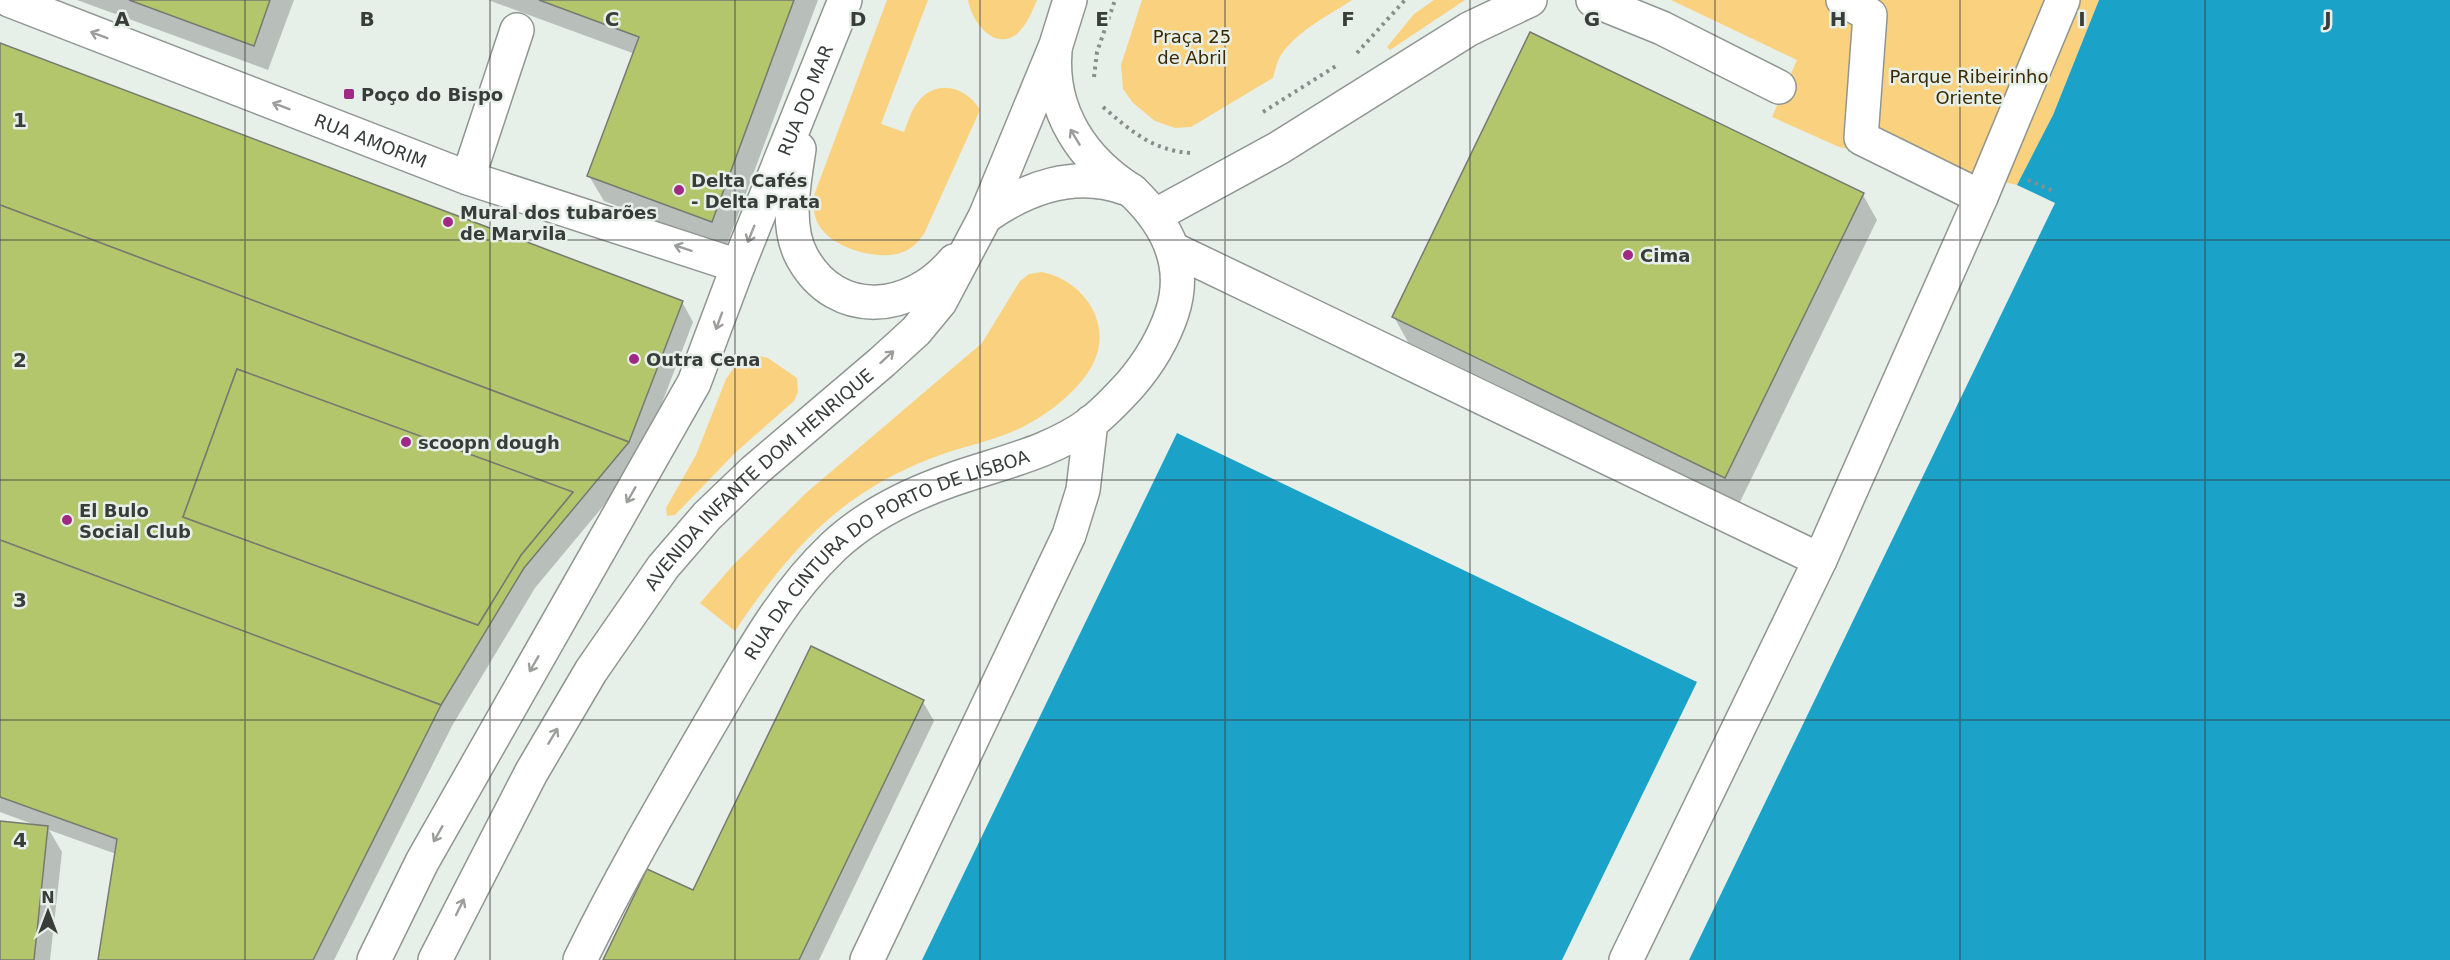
<svg xmlns="http://www.w3.org/2000/svg" width="2450" height="960" viewBox="0 0 2450 960" font-family="'DejaVu Sans',sans-serif">
<style>
.green{fill:#fad27f}
.water{fill:#1ba2c8}
.shadow{fill:#0003}
.building{fill:#b3c66b;stroke:#777a71;stroke-width:1.5;fill-rule:evenodd}
.lines{fill:none;stroke-linecap:round;stroke-linejoin:round}
.minor-casing{stroke:#8f9691;stroke-width:36}
.major-casing{stroke:#8f9691;stroke-width:36}
.path{stroke:#898e8a;stroke-width:4;stroke-dasharray:3 4.5;stroke-linecap:butt}
.minor{stroke:#fff;stroke-width:33}
.major{stroke:#fff;stroke-width:33}
.oneway{stroke:#9c9e9c}
.grid{fill:none;stroke:#393d3a;stroke-width:1.5;stroke-opacity:0.55}
.poi-dot{fill:#a02983;stroke:#e7efe9;stroke-width:2}
.labels{text-anchor:middle;dominant-baseline:central;stroke-width:5;stroke-linejoin:round;paint-order:stroke}
.park-label{font-size:18px;fill:#3a2901;stroke:#e7efe9}
.poi-label{font-size:18px;font-weight:bold;fill:#393d3a;stroke:#e7efe9;text-anchor:start}
.street-label{font-size:18px;fill:#393d3a;stroke:#e7efe9}
.grid-label{font-size:20px;text-anchor:middle;font-weight:bold;fill:#393d3a;stroke:#e7efe9;stroke-width:5;stroke-linejoin:round;paint-order:stroke}
</style>
<rect width="100%" height="100%" fill="#e7efe9"/>
<!-- green -->
<g class="green">
<path d="M887,0h41l-47,124 23,8c4,-10 7,-22 14,-30 18,-24 49,-15 62,8l-56,124c-6,8 -12,15 -21,18 -22,9 -62,-2 -78,-19 -10,-10 -12,-22 -12,-35z"/>
<path d="M968,0h69c-5,12 -12,29 -23,36 -23,13 -43,-17 -46,-36z"/>
<path d="M1142,0h210c-24,16 -55,31 -71,55 -4,6 -6,16 -8,23l-82,49 -16,1 -20,-7 -22,-18 -10,-14 -2,-24z"/>
<polygon points="1434,0 1465,0 1390,50 1387,47 1414,14"/>
<polygon points="1671,0 2099,0 2053,115 2017,185 1839,147 1772,117 1797,60"/>
<path d="M1042,272c40,8 72,50 51,92 -11,22 -37,44 -58,56 -25,16 -53,22 -80,30 -34,11 -65,25 -95,45 -52,35 -90,84 -125,136l-35,-28 34,-39 72,-71 176,-150 38,-62 9,-7z"/>
<polygon points="755,355 768,358 797,378 798,392 794,401 735,453 675,515 667,516 666,508 696,455 726,379 738,362"/>
</g>
<!-- water -->
<g class="water">
<polygon points="2099,0 2450,0 2450,960 1689,960 2055,203 2017,185 2053,115"/>
<polygon points="1177,433 1697,682 1562,960 922,960"/>
</g>
<!-- shadow -->
<g class="shadow">
<polygon points="77,0 294,0 268,70"/>
<polygon points="488,0 818,0 726,247 604,201 589,176 635,54"/>
<polygon points="0,44 682,302 693,322 639,463 535,588 452,726 334,960 99,960 116,854 49,830 62,852 50,960 0,960 0,822 35,825 0,812"/>
<polygon points="1863,195 1877,220 1740,502 1408,342 1394,317"/>
<polygon points="923,702 934,721 819,960 604,960 694,892"/>
</g>
<!-- building -->
<g class="building">
<polygon points="129,0 270,0 254,46"/>
<polygon points="539,0 794,0 712,222 587,176 639,37"/>
<polygon points="1530,32 1864,193 1725,478 1392,317"/>
<polygon points="0,43 683,301 629,442 0,205"/>
<path d="M0,205l629,237 -105,126 -83,137 -441,-165zM237,369l336,123 -52,63 -43,70 -295,-108z"/>
<polygon points="237,369 573,492 521,555 478,625 183,517"/>
<polygon points="0,540 441,705 313,960 98,960 117,839 0,797"/>
<polygon points="811,646 924,700 799,960 603,960 647,869 693,890"/>
<polygon points="0,821 48,826 34,960 0,960"/>
</g>
<g class="lines">
<!-- minor casing -->
<g class="minor-casing">
<g id="minor">
<path id="s1" d="M9,0l459,178 270,88"/>
<polyline points="1593,0 1662,28 1779,87"/>
<polyline points="1843,0 1870,15 1861,138 1981,197"/>
<polyline points="468,178 517,30"/>
<polyline points="1156,215 1277,149 1469,29 1530,0"/>
<polyline points="1173,249 1820,560"/>
<path id="s2" d="M580,960c38,-78 81,-152 124,-226 38,-64 74,-135 129,-187 33,-31 75,-52 118,-67 48,-17 100,-27 141,-58 14,-11 26,-24 38,-37 19,-22 33,-45 42,-72 16,-48 -5,-89 -40,-122"/>
<polyline points="867,960 1069,535 1083,490 1091,422"/>
<polyline points="1626,960 1820,560 1981,197 2063,0"/>
</g>
</g>
<!-- major casing -->
<g class="major-casing">
<g id="major">
<path d="M1055,51c-5,61 28,109 77,140"/>
<path d="M799,149c-5,34 -14,77 3,108 35,64 110,55 152,4"/>
<path d="M985,217c41,-29 90,-47 140,-29"/>
<path id="s3" d="M374,960l48,-98 272,-479 44,-117 107,-266"/>
<path id="s4" d="M435,960l96,-187 60,-102 72,-104 44,-51 47,-45 128,-109 34,-31 24,-29 45,-85 71,-172 14,-45"/>
</g>
</g>
<!-- path -->
<g class="path">
<polyline points="1357,53 1405,0"/>
<polyline points="1094,77 1097,52 1115,0"/>
<path d="M1103,107c28,24 50,44 89,46"/>
<polyline points="1263,112 1336,66"/>
<polyline points="2028,180 2053,191"/>
</g>
<!-- minor -->
<use href="#minor" class="minor"/>
<!-- major -->
<use href="#major" class="major"/>
</g>
<!-- one-way arrows -->
<defs><path id="oneway-shaft" d="M-6 0H5M1.5-3L5.5 0L1.5 3" fill="none" stroke-width="1.6" stroke-linecap="round" stroke-linejoin="round" transform="scale(1.5)"/></defs>
<g class="oneway">
<use href="#oneway-shaft" transform="translate(99 35) rotate(-159)"/>
<use href="#oneway-shaft" transform="translate(281 106) rotate(-159)"/>
<use href="#oneway-shaft" transform="translate(1075 137) rotate(-121)"/>
<use href="#oneway-shaft" transform="translate(751 234) rotate(112)"/>
<use href="#oneway-shaft" transform="translate(683 248) rotate(-162)"/>
<use href="#oneway-shaft" transform="translate(719 321) rotate(110)"/>
<use href="#oneway-shaft" transform="translate(887 357) rotate(-42)"/>
<use href="#oneway-shaft" transform="translate(631 495) rotate(120)"/>
<use href="#oneway-shaft" transform="translate(534 664) rotate(120)"/>
<use href="#oneway-shaft" transform="translate(553 736) rotate(-59)"/>
<use href="#oneway-shaft" transform="translate(438 834) rotate(120)"/>
<use href="#oneway-shaft" transform="translate(460 907) rotate(-64)"/>
</g>
<!-- grid -->
<path class="grid" d="M245,0v960M490,0v960M735,0v960M980,0v960M1225,0v960M1470,0v960M1715,0v960M1960,0v960M2205,0v960M0,240h2450M0,480h2450M0,720h2450"/>
<!-- markers -->
<g class="poi-dot">
<rect x="343" y="88" width="12" height="12" rx="3"/>
<circle cx="679" cy="190" r="6"/>
<circle cx="448" cy="222" r="6"/>
<circle cx="1628" cy="255" r="6"/>
<circle cx="634" cy="359" r="6"/>
<circle cx="406" cy="442" r="6"/>
<circle cx="67" cy="520" r="6"/>
</g>
<g class="labels">
<!-- park labels -->
<g class="park-label">
<text x="1192" y="36">Praça 25<tspan x="1192" dy="21">de Abril</tspan></text>
<text x="1969" y="76">Parque Ribeirinho<tspan x="1969" dy="21">Oriente</tspan></text>
</g>
<!-- poi labels -->
<g class="poi-label">
<text x="361" y="94">Poço do Bispo</text>
<text x="691" y="180">Delta Cafés<tspan x="691" dy="21">- Delta Prata</tspan></text>
<text x="460" y="212">Mural dos tubarões<tspan x="460" dy="21">de Marvila</tspan></text>
<text x="1640" y="255">Cima</text>
<text x="646" y="359">Outra Cena</text>
<text x="418" y="442">scoopn dough</text>
<text x="79" y="510">El Bulo<tspan x="79" dy="21">Social Club</tspan></text>
</g>
<!-- street labels -->
<g class="street-label">
<text stroke="none"><textPath href="#s3" startOffset="964">RUA DO MAR</textPath></text>
<text stroke="none"><textPath href="#s1" startOffset="388">RUA AMORIM</textPath></text>
<text stroke="none"><textPath href="#s4" startOffset="585">AVENIDA INFANTE DOM HENRIQUE</textPath></text>
<text stroke="none"><textPath href="#s2" startOffset="525">RUA DA CINTURA DO PORTO DE LISBOA</textPath></text>
</g>
</g>
<g class="grid-label">
<text x="122" y="26">A</text>
<text x="367" y="26">B</text>
<text x="612" y="26">C</text>
<text x="858" y="26">D</text>
<text x="1102" y="26">E</text>
<text x="1348" y="26">F</text>
<text x="1592" y="26">G</text>
<text x="1838" y="26">H</text>
<text x="2082" y="26">I</text>
<text x="2328" y="26">J</text>
<text x="20" y="127">1</text>
<text x="20" y="367">2</text>
<text x="20" y="607">3</text>
<text x="20" y="847">4</text>
</g>
<!-- north arrow -->
<g transform="translate(48 912)" stroke="#e7efe9" stroke-width="4.5" paint-order="stroke">
<path d="M0-4.5L10 22L0 15L-10 22Z" fill="#393d3a"/>
<text y="-9" font-size="16" font-weight="bold" text-anchor="middle" fill="#393d3a">N</text>
</g>
</svg>
